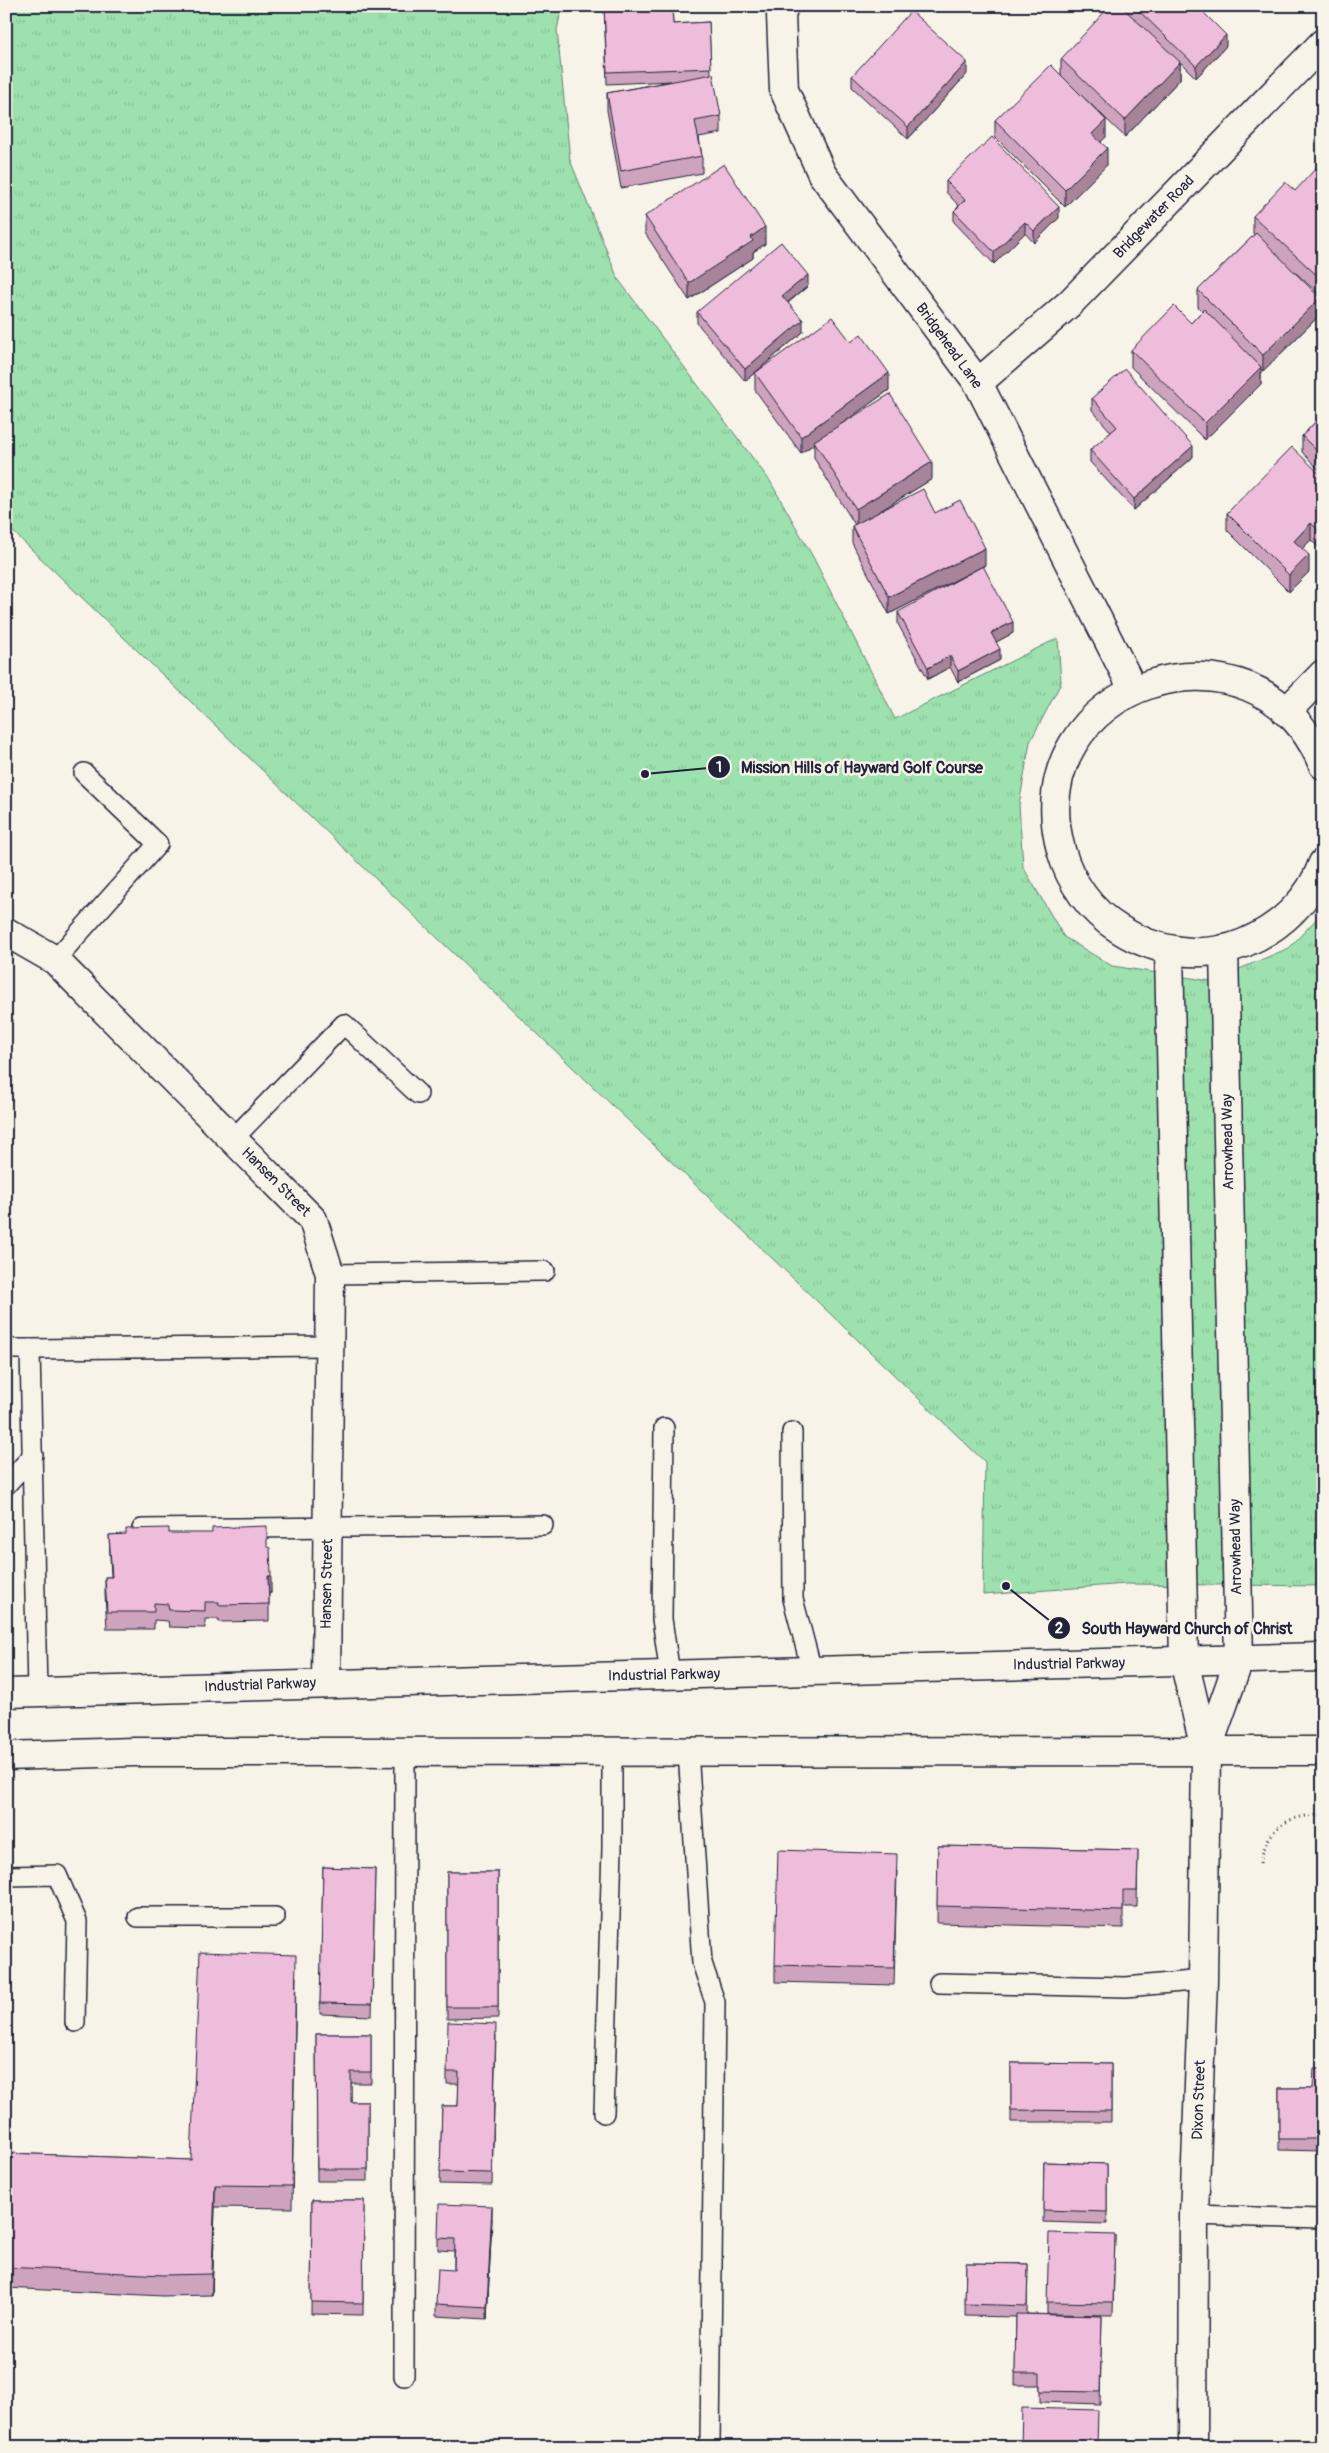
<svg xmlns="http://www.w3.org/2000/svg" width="1329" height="2453" viewBox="0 0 1329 2453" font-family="Pangolin,sans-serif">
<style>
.grass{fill:url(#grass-tufts);stroke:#608274}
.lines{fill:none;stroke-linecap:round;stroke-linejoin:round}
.lane-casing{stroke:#22223b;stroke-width:22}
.street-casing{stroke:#22223b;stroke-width:31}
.secondary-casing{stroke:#22223b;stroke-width:31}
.path{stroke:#22223b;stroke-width:3;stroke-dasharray:1 4;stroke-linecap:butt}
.lane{stroke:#f7f3e8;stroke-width:19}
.street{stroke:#f7f3e8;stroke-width:28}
.secondary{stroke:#f7f3e8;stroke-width:28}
.wall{fill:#cea3bd;stroke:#22223b}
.shaded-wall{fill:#a7849a;stroke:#22223b}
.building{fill:#efbddc;stroke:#22223b}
.labels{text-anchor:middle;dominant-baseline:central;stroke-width:5;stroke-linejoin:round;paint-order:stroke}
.street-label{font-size:15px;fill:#22223b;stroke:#f7f3e8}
.leader{fill:none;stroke:#22223b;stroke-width:2}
.callout-dot{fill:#22223b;stroke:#f7f3e8;stroke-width:2}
.mark-label{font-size:15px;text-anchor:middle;font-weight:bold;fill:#fff}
.callout-label{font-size:16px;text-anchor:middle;font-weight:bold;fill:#22223b;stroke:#f7f3e8;stroke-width:5;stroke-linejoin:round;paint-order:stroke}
</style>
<defs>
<pattern id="grass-tufts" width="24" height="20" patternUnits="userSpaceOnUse" patternTransform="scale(1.25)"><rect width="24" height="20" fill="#9de2ae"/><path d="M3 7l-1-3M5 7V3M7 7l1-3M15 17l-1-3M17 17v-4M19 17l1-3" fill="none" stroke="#87c297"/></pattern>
</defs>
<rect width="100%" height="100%" fill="#f7f3e8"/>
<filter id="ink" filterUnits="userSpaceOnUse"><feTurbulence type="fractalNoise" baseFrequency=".02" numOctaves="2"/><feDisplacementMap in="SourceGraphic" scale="10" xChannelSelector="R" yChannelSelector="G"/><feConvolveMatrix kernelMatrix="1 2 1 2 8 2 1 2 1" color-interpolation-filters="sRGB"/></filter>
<g filter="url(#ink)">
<!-- grass -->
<polygon class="grass" points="6,6 562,6 557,30 570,160 618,279 770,481 813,557 895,719 1058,638 1061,683 1030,742 1019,805 1023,867 1064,937 1112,966 1211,981 1289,948 1323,912 1323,1586 1126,1584 983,1595 985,1462 6,525"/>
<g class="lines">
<!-- lane casing -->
<g class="lane-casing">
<g id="lane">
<polyline points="55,960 158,844 84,773"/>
<polyline points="233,1139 344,1024 418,1094"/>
<polyline points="330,1274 545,1271"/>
<polyline points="6,1349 30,1349 37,1693"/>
<polyline points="30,1349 329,1346"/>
<polyline points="664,1428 662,1619 670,1674"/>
<polyline points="792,1432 793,1599 812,1671"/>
<polyline points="6,1485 33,1455"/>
<polyline points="142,1529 543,1525"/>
<polyline points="688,1751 702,1963 715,2002 710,2443"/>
<polyline points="6,1876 57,1875 77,1921 75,2022"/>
<polyline points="138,1917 275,1917"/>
<polyline points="939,1983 1126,1987 1203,1980"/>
<polyline points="604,2113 612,1848 612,1752"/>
<polyline points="1194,2215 1320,2219"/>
<polyline points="404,2376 405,1752"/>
</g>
</g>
<!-- street casing -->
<g class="street-casing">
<g id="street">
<polyline points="784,6 781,15 784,90 822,174 978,383 1133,689"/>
<polyline points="978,383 1070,303 1323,43"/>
<polyline points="1286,712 1323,674"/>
<path d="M1323,765c-66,-162 -308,-82 -262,85 9,32 29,61 58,79 36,23 84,31 125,14 36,-15 66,-43 79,-80"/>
<polyline points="6,932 55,960 313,1220 330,1274 326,1683"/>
<polyline points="1169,950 1184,1661 1206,1753 1203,1980 1194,2215 1193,2447"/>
<polyline points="1206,1753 1239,1660 1224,949"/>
</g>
</g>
<!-- secondary casing -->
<g class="secondary-casing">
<g id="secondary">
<polyline points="6,1693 1323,1657"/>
<polyline points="6,1756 133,1752 1323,1751"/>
</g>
</g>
<!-- path -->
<path class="path" d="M1260,1863c8,-36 26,-48 63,-48"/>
<!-- lane -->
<use href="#lane" class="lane"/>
<!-- street -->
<use href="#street" class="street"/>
<!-- secondary -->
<use href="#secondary" class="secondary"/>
</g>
<!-- wall -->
<g class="wall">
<polygon points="604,6 672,6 673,24 709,22 711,74 721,116 721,133 699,137 702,156 702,173 621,188 607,110 607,93 671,81 607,84"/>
<polygon points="1123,6 1210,6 1204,13 1226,46 1196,78 1180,62 1180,79 1125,137 1081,95 1106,137 1101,142 1107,165 1065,207 995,137 995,120 1061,75 1061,59 1123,7"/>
<polygon points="967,74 908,139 852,87 852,76"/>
<polygon points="1323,175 1323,298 1295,272 1320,315 1263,371 1261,370 1261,384 1205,440 1131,367 1131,350 1191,323 1202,311 1198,307 1198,290 1254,235 1253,233 1253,216"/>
<polygon points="946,181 1059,218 1034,243 1025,233 994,264 954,222 954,211 959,206 946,192"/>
<polygon points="645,216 765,244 753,252 753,258 689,300 645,233"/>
<polygon points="808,286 788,303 803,332 745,381 697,323 697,312"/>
<polygon points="851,342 889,390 844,422 932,479 870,517 935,513 985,565 889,614 852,543 852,526 855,525 814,458 814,444 801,453 755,390 755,373"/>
<polygon points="1092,398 1193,457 1134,510 1090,462 1090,450 1111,432 1092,410"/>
<polygon points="1323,414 1323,474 1302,452 1302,436"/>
<polygon points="1323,477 1323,552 1311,540 1302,549 1309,572 1289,592 1227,530 1227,513"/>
<polygon points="898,612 1013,633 996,642 1000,660 958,682 950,667 928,679 898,624"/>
<polygon points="169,1533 267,1548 271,1593 269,1593 269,1621 219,1622 219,1619 205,1619 205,1628 169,1627 168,1621 154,1620 154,1629 107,1629 105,1594 105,1577 111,1577 109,1535"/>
<polygon points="938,1846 1138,1850 1137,1907 1123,1907 1123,1928 937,1923"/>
<polygon points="6,1865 9,1865 10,1918 6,1918"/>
<polygon points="323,1867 375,1869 372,2016 320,2014"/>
<polygon points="897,1871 894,1985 775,1982 775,1965"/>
<polygon points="447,1872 498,1872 498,2018 447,2019"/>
<polygon points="296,1977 292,2208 215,2207 212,2295 163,2296 6,2288 6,2153 191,2160"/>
<polygon points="316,2034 371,2034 371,2083 351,2083 351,2102 368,2102 368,2181 317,2181"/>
<polygon points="496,2035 492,2185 440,2184 442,2106 458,2106 459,2084 447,2084 447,2072"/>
<polygon points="1011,2063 1111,2064 1111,2122 1011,2122"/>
<polygon points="1323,2068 1323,2151 1279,2150 1279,2088 1313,2088"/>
<polygon points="1044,2162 1107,2164 1107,2224 1043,2222"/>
<polygon points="312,2200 364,2200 363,2315 311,2314"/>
<polygon points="492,2218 487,2319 436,2316 436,2304 454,2270 454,2251 438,2250 438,2238"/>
<polygon points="1115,2235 1113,2315 1047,2314 1047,2302"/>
<polygon points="966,2263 1028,2264 1027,2314 1102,2316 1100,2404 1040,2402 1040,2385 1015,2385 1016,2317 965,2316"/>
</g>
<!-- shaded-wall -->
<g class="shaded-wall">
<polygon points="1199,6 1210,6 1198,19 1198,7"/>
<polygon points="1226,35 1226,46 1196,78 1196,66"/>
<polygon points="967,62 967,74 908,139 908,127"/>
<polygon points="1180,62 1180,79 1125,137 1125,120"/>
<polygon points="1106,120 1106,137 1092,151 1092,134"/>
<polygon points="1107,148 1107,165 1065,207 1065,190"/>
<polygon points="1059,207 1059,218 1034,243 1034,231"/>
<polygon points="1025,222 1025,233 994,264 994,252"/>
<polygon points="765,227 765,244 753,252 753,258 689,300 689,283 751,237"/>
<polygon points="808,275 808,286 782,307 782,296"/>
<polygon points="1320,298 1320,315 1263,371 1263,355"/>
<polygon points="803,320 803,332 745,381 745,369"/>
<polygon points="1261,367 1261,384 1205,440 1205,423"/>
<polygon points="889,373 889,390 815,443 814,441 814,444 801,453 801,437"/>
<polygon points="1193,446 1193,457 1134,510 1134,499"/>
<polygon points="932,462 932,479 856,526 856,509"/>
<polygon points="1311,523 1311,540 1294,557 1294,541"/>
<polygon points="985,548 985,565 889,614 889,597"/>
<polygon points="1309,555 1309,572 1289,592 1289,575"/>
<polygon points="1013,622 1013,633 991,645 991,633"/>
<polygon points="1000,649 1000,660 958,682 958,671"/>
<polygon points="950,656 950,667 928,679 928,668"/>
<rect x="268" y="1576" width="3" height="17"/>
<polygon points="215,2185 215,2207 212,2295 212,2274"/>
<polygon points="492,2206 492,2218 487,2319 487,2307"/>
</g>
<!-- building -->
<g class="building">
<polygon points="604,6 672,6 673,24 709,22 711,68 607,72"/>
<polygon points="1110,6 1121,6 1180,62 1125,120 1061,59"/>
<polygon points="1134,6 1199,6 1198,7 1226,35 1196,66"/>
<polygon points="911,11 967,62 908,127 852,76"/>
<polygon points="1051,65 1106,120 1092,134 1107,148 1065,190 995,120"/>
<polygon points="713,74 721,116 695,121 702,156 621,171 607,93"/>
<polygon points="992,137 1059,207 1034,231 1025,222 994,252 954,211 965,200 946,181"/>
<polygon points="724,164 765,227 751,237 753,241 689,283 645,216"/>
<polygon points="1316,168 1323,175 1323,281 1253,216 1285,182 1295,191"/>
<polygon points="1256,233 1320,298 1263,355 1198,290"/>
<polygon points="781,242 808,275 782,296 803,320 745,369 697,312"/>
<polygon points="1174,306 1191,323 1204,309 1261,367 1205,423 1131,350"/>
<polygon points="832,317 851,342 861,334 889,373 801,437 755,373"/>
<polygon points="1125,369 1193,446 1134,499 1090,450 1117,427 1092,398"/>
<polygon points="890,394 932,462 856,509 814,441"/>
<polygon points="1323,414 1323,457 1302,436"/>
<polygon points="1292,447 1323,477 1323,535 1311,523 1294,541 1309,555 1289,575 1227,513"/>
<polygon points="923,489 935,513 960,500 985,548 889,597 852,526"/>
<polygon points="983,566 1013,622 991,633 1000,649 958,671 950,656 928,668 898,612"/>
<polygon points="267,1526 267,1547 270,1548 271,1576 268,1576 269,1604 219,1605 219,1602 205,1602 205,1611 169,1610 168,1604 154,1603 154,1612 107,1612 105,1577 112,1577 109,1535 126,1534 126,1529 169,1528 169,1533 212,1533 212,1528"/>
<polygon points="938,1846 1138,1850 1137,1890 1123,1890 1123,1911 937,1906"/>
<polygon points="778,1850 897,1854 894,1968 775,1965"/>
<polygon points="6,1865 9,1865 10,1901 6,1901"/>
<polygon points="323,1867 375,1869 372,2004 320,2003"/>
<rect x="447" y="1872" width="51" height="135"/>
<polygon points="200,1952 296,1955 292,2186 215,2185 212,2274 163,2275 6,2267 6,2153 191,2160"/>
<polygon points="448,2022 496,2024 492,2173 440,2172 442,2106 458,2106 459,2072 447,2072"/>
<polygon points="316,2034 371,2034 371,2072 351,2072 351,2102 368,2102 368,2169 317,2169"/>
<polygon points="1011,2063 1111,2064 1111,2111 1011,2110"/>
<polygon points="1314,2068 1323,2068 1323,2139 1279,2139 1279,2088 1313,2088"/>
<polygon points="1044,2162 1107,2164 1107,2212 1043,2210"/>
<polygon points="312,2200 364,2200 363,2303 311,2302"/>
<polygon points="439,2204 492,2206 487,2307 436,2304 438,2269 454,2270 455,2239 438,2238"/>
<polygon points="1049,2233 1115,2235 1113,2303 1047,2302"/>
<polygon points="966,2263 1028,2264 1027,2306 965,2304"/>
<polygon points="1016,2314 1102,2316 1100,2392 1040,2391 1040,2373 1015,2373"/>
<polygon points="1022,2408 1098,2410 1097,2447 1021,2447"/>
</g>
</g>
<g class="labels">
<!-- street labels -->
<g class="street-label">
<text transform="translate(1154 217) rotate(-46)">Bridgewater Road</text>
<text transform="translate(949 346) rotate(54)">Bridgehead Lane</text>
<text transform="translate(1228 1142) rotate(-91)">Arrowhead Way</text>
<text transform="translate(276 1182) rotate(45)">Hansen Street</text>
<text transform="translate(1236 1547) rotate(-91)">Arrowhead Way</text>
<text transform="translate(327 1584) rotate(-89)">Hansen Street</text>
<text transform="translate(1069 1664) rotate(-1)">Industrial Parkway</text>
<text transform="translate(664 1675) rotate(-1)">Industrial Parkway</text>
<text transform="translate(260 1685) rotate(-2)">Industrial Parkway</text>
<text transform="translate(1199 2100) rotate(-88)">Dixon Street</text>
</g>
</g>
<!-- callouts -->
<path class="leader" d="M645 774L719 767M1006 1586L1059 1628"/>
<g class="callout-dot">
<circle cx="645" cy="774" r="5"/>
<circle cx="1006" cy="1586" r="5"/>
<circle cx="719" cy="767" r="12"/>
<circle cx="1059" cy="1628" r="12"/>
</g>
<g class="mark-label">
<text x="719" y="772">1</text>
<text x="1059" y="1633">2</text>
</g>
<g class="callout-label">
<text x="862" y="773">Mission Hills of Hayward Golf Course</text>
<text x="1187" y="1634">South Hayward Church of Christ</text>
</g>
<!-- margin -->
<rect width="1329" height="2453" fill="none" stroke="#f7f3e8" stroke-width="25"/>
<rect x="12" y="12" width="1304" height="2428" fill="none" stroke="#22223b" stroke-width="2" filter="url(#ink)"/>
</svg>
